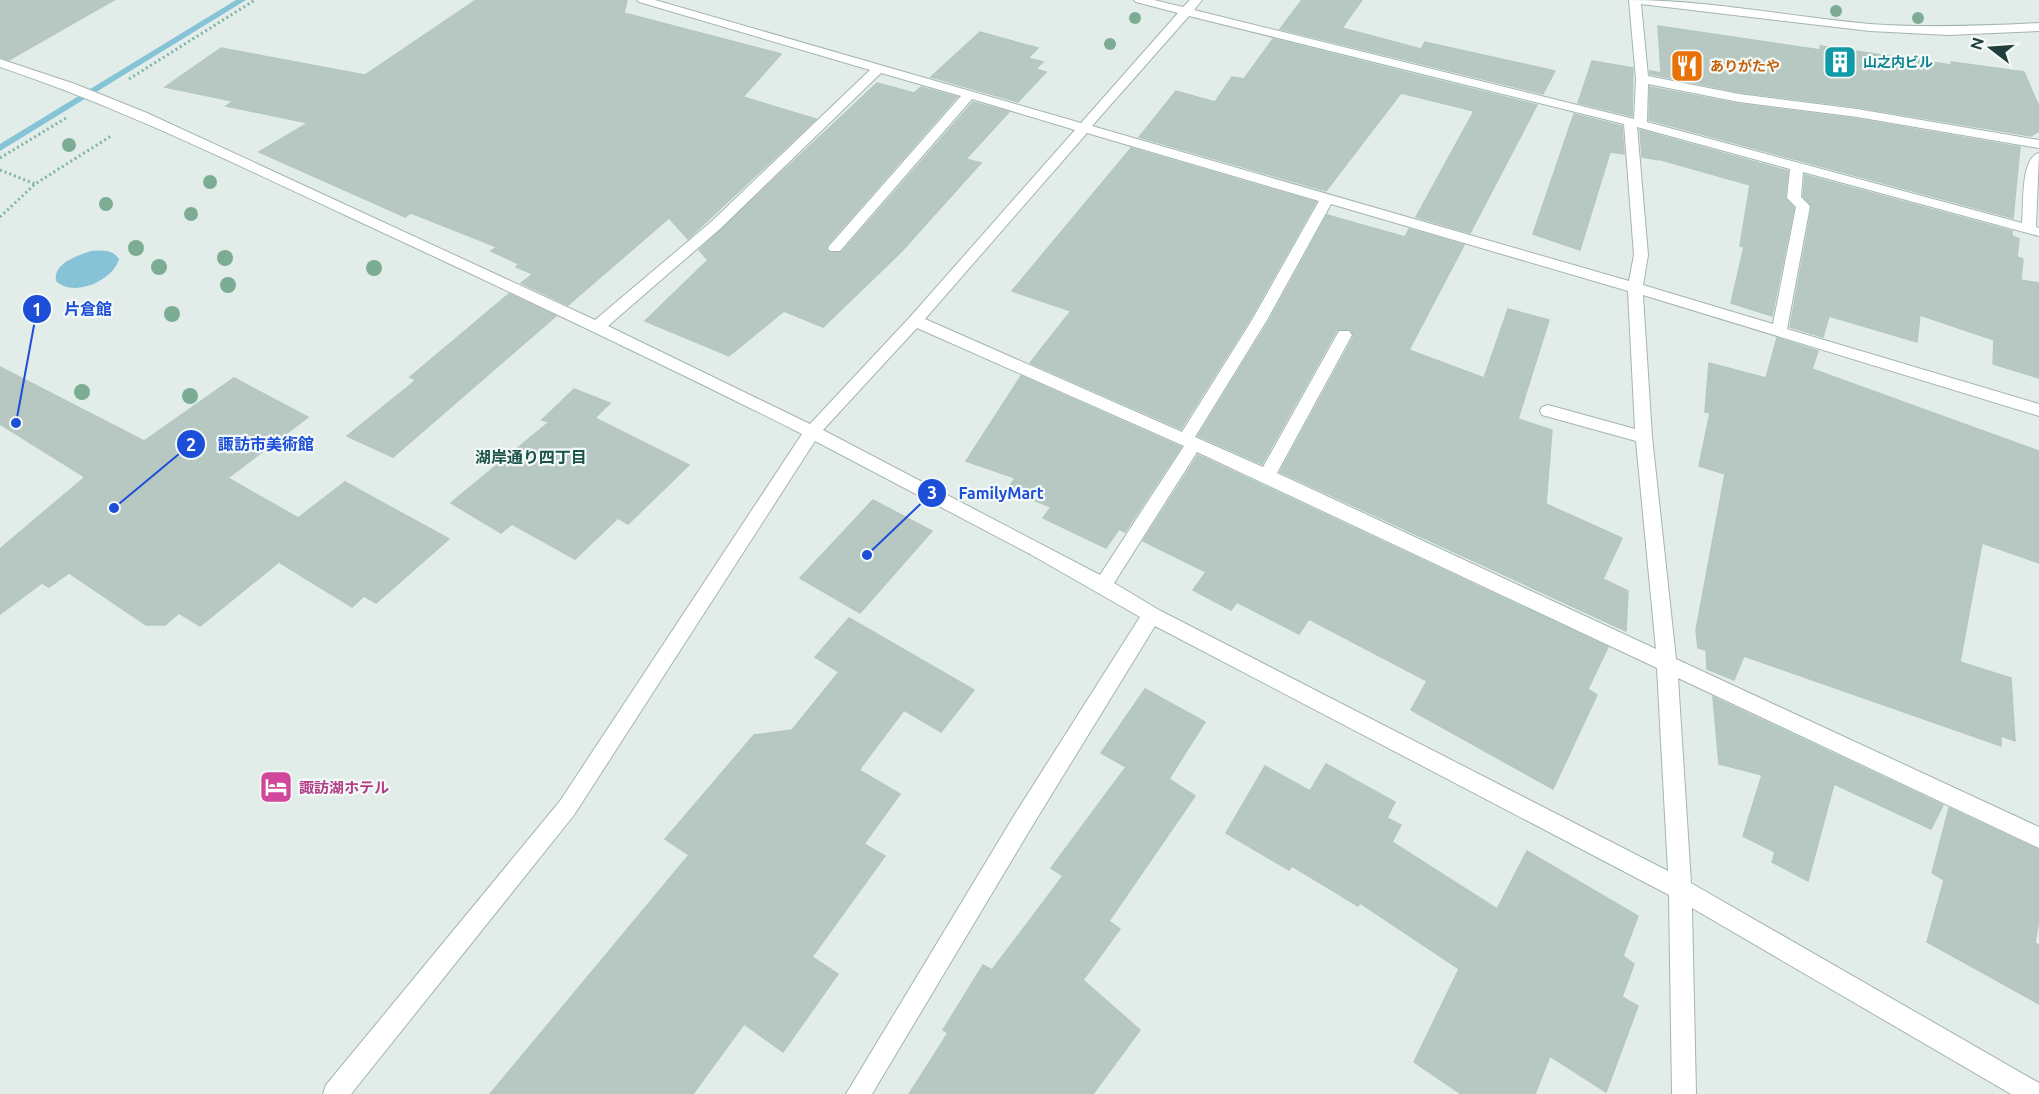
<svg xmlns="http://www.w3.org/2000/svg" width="2039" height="1094" viewBox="0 0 2039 1094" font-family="Ubuntu,'Noto Sans JP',sans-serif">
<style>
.water{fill:#87c3d6}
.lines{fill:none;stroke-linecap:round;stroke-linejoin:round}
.stream{fill:#87c3d6;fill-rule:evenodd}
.building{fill:#b7c8c2;stroke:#b4c7c1;stroke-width:1.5}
.minor-casing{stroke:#a4b5b1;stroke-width:2}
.path{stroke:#80b3a7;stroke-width:3;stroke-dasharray:2 3;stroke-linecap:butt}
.minor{fill:#fff;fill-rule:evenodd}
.tree{fill:#7cad94}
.labels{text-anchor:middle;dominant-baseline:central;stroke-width:4.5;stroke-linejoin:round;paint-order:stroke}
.far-culture-label{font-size:14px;font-weight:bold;fill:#0d838f;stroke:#f3f9f7;text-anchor:start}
.far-food-label{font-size:14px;font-weight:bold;fill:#c56008;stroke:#f3f9f7;text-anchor:start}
.hotel-label{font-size:15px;font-weight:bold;fill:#b23c85;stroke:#f3f9f7;text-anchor:start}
.neighbourhood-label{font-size:16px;font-weight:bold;fill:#1b534a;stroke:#f3f9f7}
.leader{fill:none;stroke:#1d4ed8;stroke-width:2}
.callout-dot{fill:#1d4ed8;stroke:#f3f9f7;stroke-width:2}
.mark-label{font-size:18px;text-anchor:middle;font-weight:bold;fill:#fff}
.callout-label{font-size:16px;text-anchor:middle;font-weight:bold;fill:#1d4ed8;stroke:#f3f9f7;stroke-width:4.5;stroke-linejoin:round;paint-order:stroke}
</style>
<rect width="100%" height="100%" fill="#e2ede9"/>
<!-- water -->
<path class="water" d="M91,251c11,-1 21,-2 28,8 -6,22 -46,39 -63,22 -3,-18 21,-25 35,-30z"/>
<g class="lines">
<!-- stream -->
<polygon class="stream" points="236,0 246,0 0,151 0,144"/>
</g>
<!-- building -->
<g class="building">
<polygon points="0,0 114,0 9,60 0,57"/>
<polygon points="476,0 627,0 624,13 781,54 743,97 816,119 688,239 669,218 568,305 521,283 533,274 516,267 519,264 491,251 497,247 411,213 405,217 259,152 308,123 226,106 233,101 165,87 221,48 365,75"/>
<polygon points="1302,0 1362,0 1342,28 1421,49 1425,42 1555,71 1543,94 1280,29"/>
<polygon points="1658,26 1821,50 1820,46 1952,65 1951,62 2024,72 2039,107 2039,131 2031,136 1857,107 1739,92 1650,74 1650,71 1661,73"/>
<polygon points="980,32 1038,48 1028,58 1043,62 1036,69 1046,72 1018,102 931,77"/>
<polygon points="1273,39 1537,105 1470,233 1416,217 1474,111 1401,93 1326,191 1139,137 1176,91 1215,102 1232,77 1244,79"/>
<polygon points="1592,61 1633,68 1632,116 1578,103"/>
<polygon points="877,83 914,93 921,87 957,97 828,244 826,249 830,253 842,252 973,102 1009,112 966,159 981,163 901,252 823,327 784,311 729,356 645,321 708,260 699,250"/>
<polygon points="1650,87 1739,104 1857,119 2020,147 2013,218 1649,120"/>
<polygon points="1574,114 1622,126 1624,154 1610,152 1580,250 1533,234"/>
<polygon points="1640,130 1788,171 1785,198 1794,208 1772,316 1731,303 1744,247 1740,246 1750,185 1661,160 1661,154 1659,160 1642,157"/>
<polygon points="1131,148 1316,202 1250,319 1181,429 1030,363 1071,311 1012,291"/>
<polygon points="1805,175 2012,231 2012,236 2019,239 2017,257 2023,259 2021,280 2039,283 2039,378 1993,364 1994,340 1920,315 1917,342 1829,316 1823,337 1790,327 1812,206 1803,196"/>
<polygon points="1327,215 1405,237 1409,229 1464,245 1409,350 1484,378 1508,309 1549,320 1518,419 1552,430 1546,504 1622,538 1603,579 1628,591 1626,631 1280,472 1354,336 1349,329 1337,330 1262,464 1198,436 1269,321"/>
<polygon points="509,294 556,316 393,457 347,436 416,380 410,377"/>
<polygon points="1777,338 1818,351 1812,369 2039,451 2039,563 1982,543 1960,662 2011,678 2015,741 2001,736 2001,746 1744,656 1734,680 1707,669 1706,650 1698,648 1696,630 1725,474 1699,466 1710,413 1705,412 1709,363 1766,378"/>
<polygon points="0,367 144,441 234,378 308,417 228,478 298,518 345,482 449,539 376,603 364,596 352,607 279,562 200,626 179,613 165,625 146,625 69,573 49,587 42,583 0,614 0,549 85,477 0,424"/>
<polygon points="1021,376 1181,447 1125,532 1119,529 1106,548 1043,518 1051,507 1007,490 1015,478 966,461"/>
<polygon points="574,389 610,403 595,418 689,465 628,524 618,518 575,559 512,524 501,533 451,503 549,422 542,420"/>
<polygon points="1198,455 1608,647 1588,689 1597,695 1553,789 1411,710 1427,681 1309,619 1299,634 1237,602 1231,610 1193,590 1206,572 1143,541"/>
<polygon points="873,500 932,531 860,613 800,578"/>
<polygon points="849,618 974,690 941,732 904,710 859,770 900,794 864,844 885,856 812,957 838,974 783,1052 744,1024 693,1094 490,1094 689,855 665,839 754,735 792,730 839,672 815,657"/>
<polygon points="1145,689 1205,722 1169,779 1195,796 1109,921 1120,929 1083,980 1140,1030 1093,1094 909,1094 948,1033 943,1030 983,965 992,970 1063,876 1051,868 1126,767 1101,753"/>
<polygon points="1713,697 1943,805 1931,829 1834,784 1808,881 1772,862 1775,852 1743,836 1762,775 1719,764"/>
<polygon points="1326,764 1395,802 1387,818 1401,825 1392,842 1497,909 1527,851 1638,916 1623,956 1634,964 1622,997 1638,1006 1606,1092 1550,1056 1535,1094 1461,1094 1414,1062 1459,969 1360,903 1358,906 1292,866 1289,870 1226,833 1265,766 1310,791"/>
<polygon points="1949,808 2039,850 2039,919 2035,943 2039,945 2039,1004 1927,942 1944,880 1932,873"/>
</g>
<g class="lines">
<!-- minor casing -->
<g class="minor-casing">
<path id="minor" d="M637,0h18l426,123 97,-110 -42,-11 -2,-2h20l29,7 7,-7h12l-8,10 440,109 2,-40 -7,-79c81,0 161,17 241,24 57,4 112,2 169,-1v8l-91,4 -78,-4 -229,-27 7,72 91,18 118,15 182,31v8l-182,-31 -118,-15 -91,-18 -1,38 375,101c2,-17 -2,-65 17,-70l-3,74 3,1v8l-236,-64 -2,25 9,9 -23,123 252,75v12l-396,-121 9,142 24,222 363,168v21l-361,-170 13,205 348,200v11h-28l-319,-186 4,186h-24l-3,-199 -514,-269 -124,202 -159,266h-26l169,-280 125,-197 -110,-63 -215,-113 -241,374 -223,279h-28l3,-9 234,-284 242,-367c-151,-76 -304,-148 -457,-219 -114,-53 -226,-108 -345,-148v-8l75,25 72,29 448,207 116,-98 159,-152 -231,-68zM1189,16l435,108 10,131 -5,26 -537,-155zM881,73l80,23 -131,149 -2,3 2,3h10l132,-152 103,31 -165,187 -100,107 -202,-98 113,-98zM1637,127l153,42 -3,29 9,9 -23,117 -130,-39 5,-30zM1087,133l232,68 -67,119 -70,112 -257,-113zM1331,204l297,87 7,138 -87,-24 -6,2 -2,4 2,4 94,26 20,208 -379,-176 75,-138 -3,-4h-10l-76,136 -68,-30 72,-117zM917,328l267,118 -84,129 -277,-145zM1197,452l460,216 11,203 -509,-261 -45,-27z"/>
</g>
<!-- path -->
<g class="path">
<polyline points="129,79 255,0"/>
<polyline points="0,158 66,118"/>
<polyline points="0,170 35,184"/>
<polyline points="0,217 35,184 111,136"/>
</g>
<!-- minor -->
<use href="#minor" class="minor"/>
</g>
<!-- trees -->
<g class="tree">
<circle cx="1836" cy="11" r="6"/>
<circle cx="1135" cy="18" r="6"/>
<circle cx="1918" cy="18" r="6"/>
<circle cx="1110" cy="44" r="6"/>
<circle cx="69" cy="145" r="7"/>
<circle cx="210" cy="182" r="7"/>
<circle cx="106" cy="204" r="7"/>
<circle cx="191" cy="214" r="7"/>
<circle cx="136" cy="248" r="8"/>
<circle cx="225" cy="258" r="8"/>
<circle cx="159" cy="267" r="8"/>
<circle cx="374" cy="268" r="8"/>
<circle cx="228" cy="285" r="8"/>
<circle cx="172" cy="314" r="8"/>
<circle cx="82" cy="392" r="8"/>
<circle cx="190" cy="396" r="8"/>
</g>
<!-- icons -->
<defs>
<g id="building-square" transform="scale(1.725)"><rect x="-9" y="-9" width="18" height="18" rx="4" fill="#0f9aa8" stroke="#f3f9f7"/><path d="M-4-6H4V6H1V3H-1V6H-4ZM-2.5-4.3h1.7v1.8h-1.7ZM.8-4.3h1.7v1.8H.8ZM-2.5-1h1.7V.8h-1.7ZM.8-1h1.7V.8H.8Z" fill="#fff"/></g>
<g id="restaurant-square" transform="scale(1.725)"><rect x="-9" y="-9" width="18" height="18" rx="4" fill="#e8710a" stroke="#f3f9f7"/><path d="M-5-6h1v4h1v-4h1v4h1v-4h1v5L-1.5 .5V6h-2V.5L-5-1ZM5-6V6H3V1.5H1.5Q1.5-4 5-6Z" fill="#fff"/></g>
<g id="hotel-square" transform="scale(1.725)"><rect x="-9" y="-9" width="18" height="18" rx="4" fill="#d1479c" stroke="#f3f9f7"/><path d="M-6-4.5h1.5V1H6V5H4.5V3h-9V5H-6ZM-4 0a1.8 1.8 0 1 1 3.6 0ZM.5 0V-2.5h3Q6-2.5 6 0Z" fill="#fff"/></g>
</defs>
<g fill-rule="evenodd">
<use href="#building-square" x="1840" y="62"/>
<use href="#restaurant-square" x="1687" y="66"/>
<use href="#hotel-square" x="276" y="787"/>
</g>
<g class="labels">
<!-- far-culture labels -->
<g class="far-culture-label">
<text x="1863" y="62">山之内ビル</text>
</g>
<!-- far-food labels -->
<g class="far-food-label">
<text x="1710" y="66">ありがたや</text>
</g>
<!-- hotel labels -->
<g class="hotel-label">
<text x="299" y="787">諏訪湖ホテル</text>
</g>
<!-- neighbourhood labels -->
<g class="neighbourhood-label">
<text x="531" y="457">湖岸通り四丁目</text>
</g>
</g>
<!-- callouts -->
<path class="leader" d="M16 423L37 309M114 508L191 444M867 555L932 493"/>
<g class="callout-dot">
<circle cx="16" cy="423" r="6"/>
<circle cx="114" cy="508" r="6"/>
<circle cx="867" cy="555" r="6"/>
<circle cx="37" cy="309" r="15"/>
<circle cx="191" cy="444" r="15"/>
<circle cx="932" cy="493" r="15"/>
</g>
<g class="mark-label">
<text x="37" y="316">1</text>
<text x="191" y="451">2</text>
<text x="932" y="499">3</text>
</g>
<g class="callout-label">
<text x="88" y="315">片倉館</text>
<text x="266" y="450">諏訪市美術館</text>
<text x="1001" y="499">FamilyMart</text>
</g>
<!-- north arrow -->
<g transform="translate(1991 48) rotate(287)" stroke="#f3f9f7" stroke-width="4.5" paint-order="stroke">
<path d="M0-4.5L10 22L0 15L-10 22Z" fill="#213f3a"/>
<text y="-9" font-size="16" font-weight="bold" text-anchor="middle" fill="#213f3a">N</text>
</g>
</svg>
